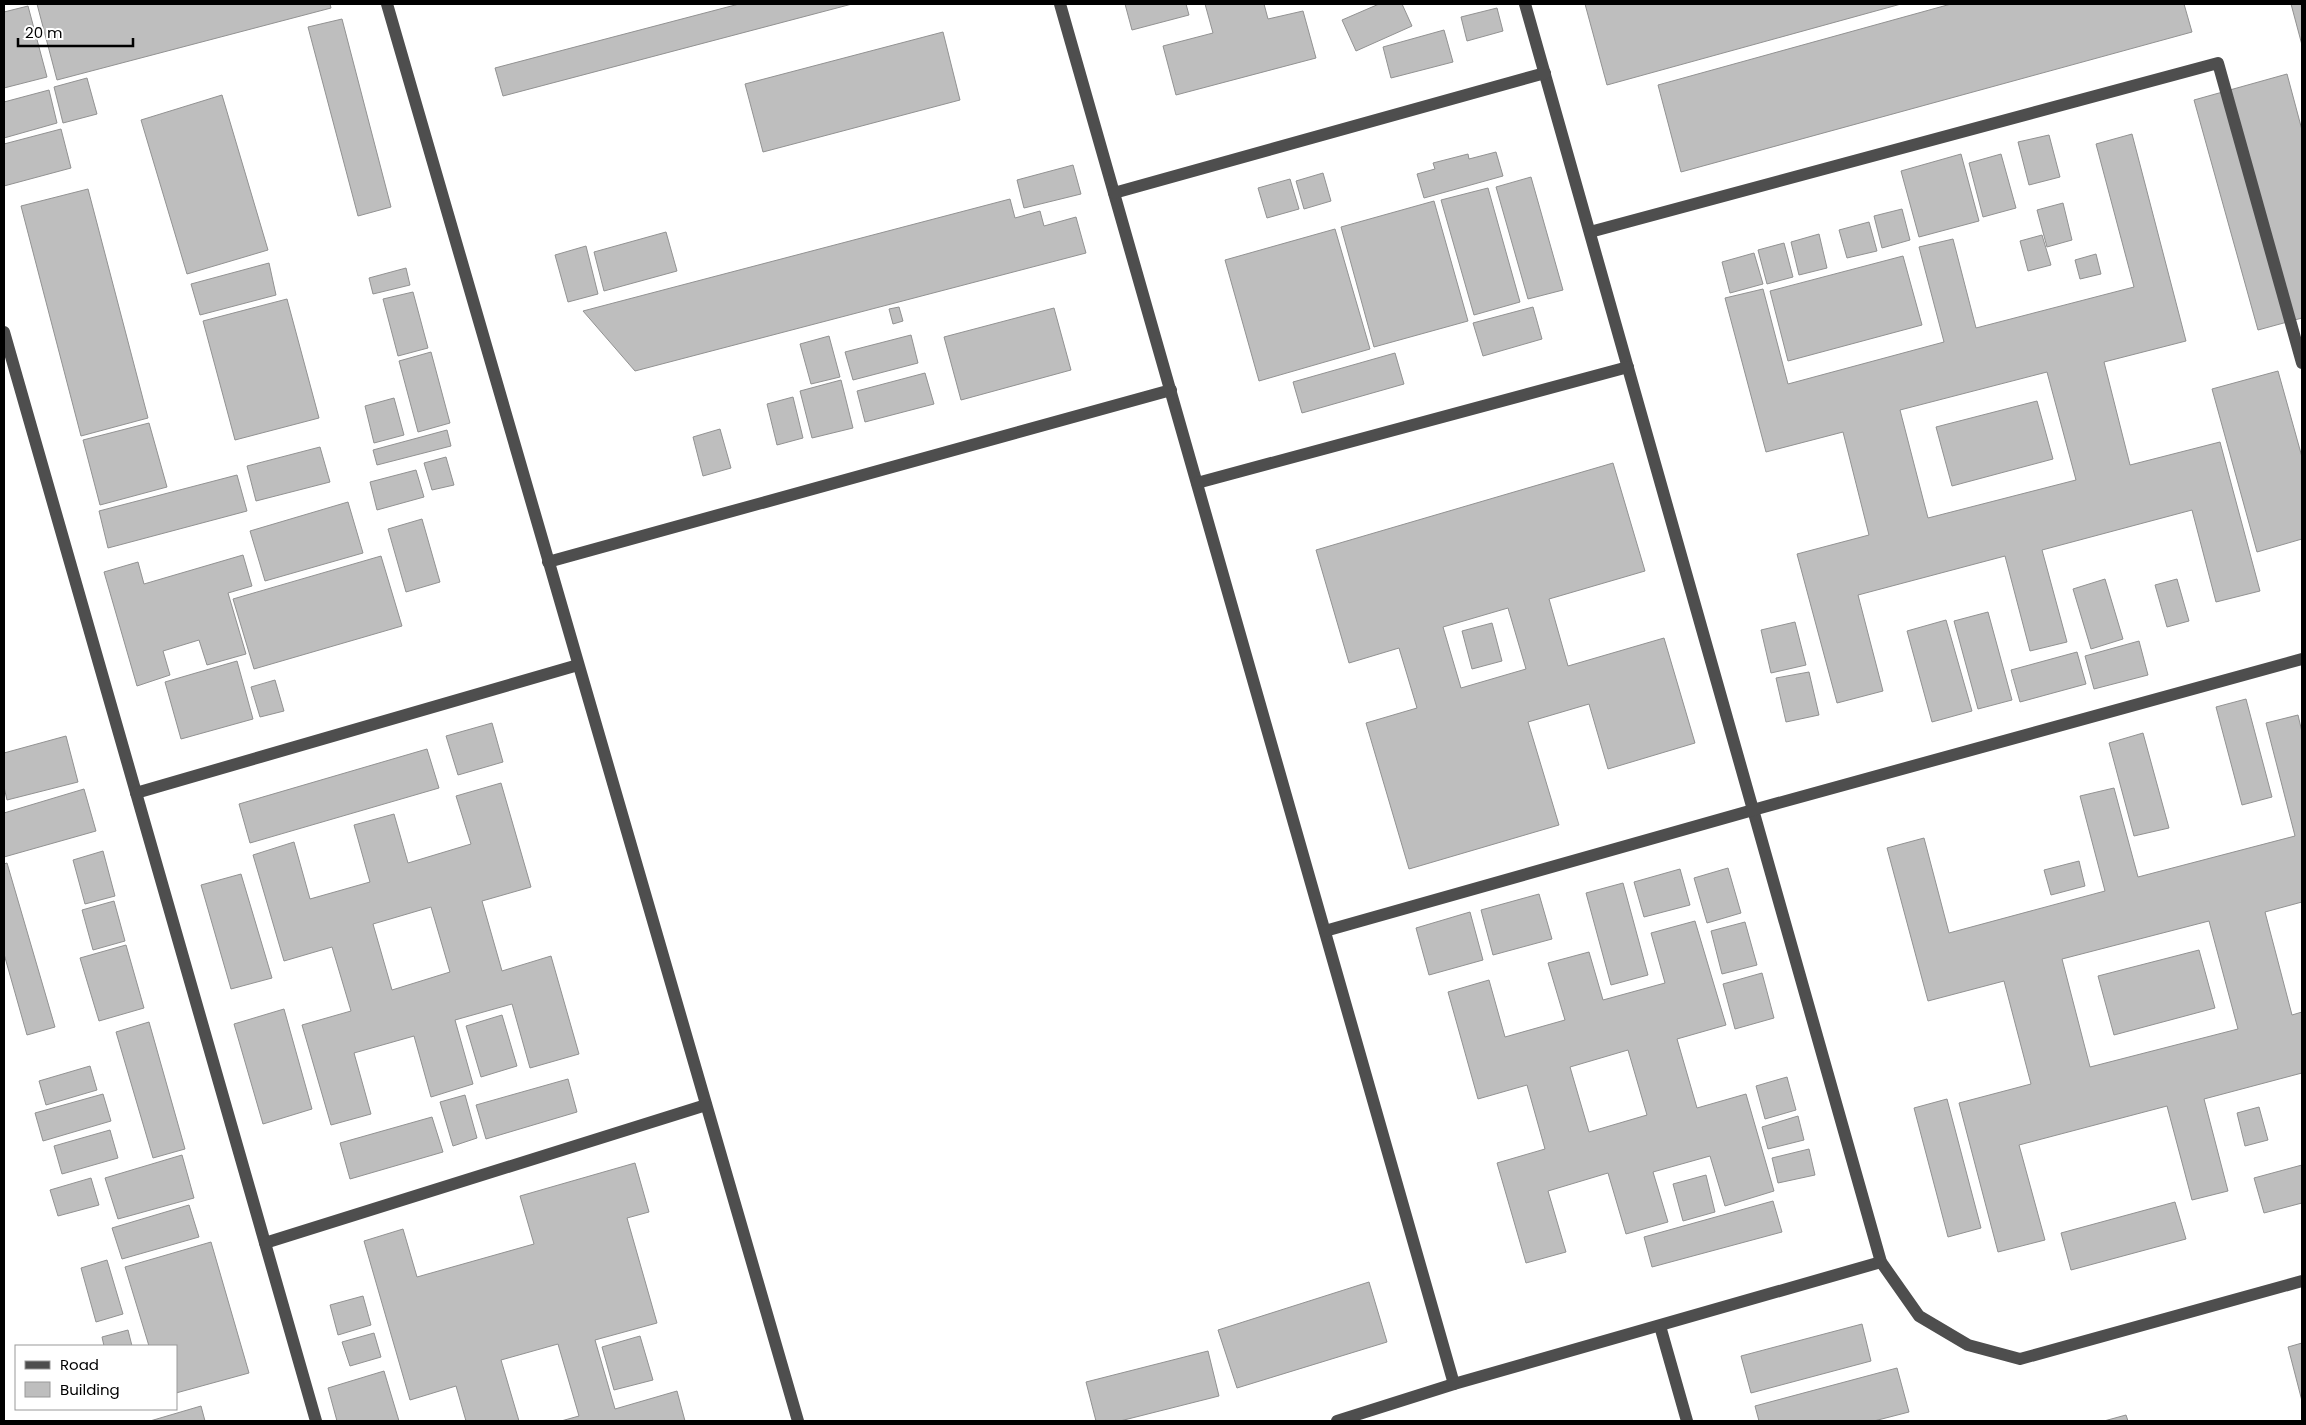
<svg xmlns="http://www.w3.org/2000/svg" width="2306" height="1425" viewBox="0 0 2306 1425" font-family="Poppins,sans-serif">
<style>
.building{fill:#bebebe;stroke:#929292;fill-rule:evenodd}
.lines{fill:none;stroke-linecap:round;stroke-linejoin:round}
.minor{stroke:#4e4e4e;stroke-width:12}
</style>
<rect width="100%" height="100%" fill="#fff"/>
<!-- building -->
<g class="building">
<polygon points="37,4 330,4 331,8 57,80"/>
<polygon points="739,4 852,4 503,96 495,68"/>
<polygon points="1125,4 1186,4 1189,15 1132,30"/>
<polygon points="1205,4 1264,4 1268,19 1303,11 1316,58 1176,95 1163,46 1213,33"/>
<polygon points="1379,4 1402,4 1412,26 1356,51 1342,20"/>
<polygon points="1585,4 1901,4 1607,85"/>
<polygon points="1951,4 2184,4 2192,32 1681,172 1658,85"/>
<polygon points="2291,4 2302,4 2302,45"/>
<polygon points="28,6 47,77 4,88 4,12"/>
<polygon points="1497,8 1503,31 1467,41 1461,17"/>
<polygon points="342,19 391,207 358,216 308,27"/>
<polygon points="1444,30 1453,62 1391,78 1383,47"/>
<polygon points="943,32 960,100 763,152 745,84"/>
<polygon points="2287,74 2302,130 2302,318 2258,330 2194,100"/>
<polygon points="87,78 97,114 63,123 54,87"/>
<polygon points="49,90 57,123 4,138 4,102"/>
<polygon points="222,95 268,250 187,274 141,120"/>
<polygon points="61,129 71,168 4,186 4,144"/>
<path d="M2132,134l54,207 -82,21 26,103 90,-23 40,149 -44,11 -24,-92 -150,40 25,92 -37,9 -25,-95 -147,39 25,96 -46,12 -40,-149 72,-19 -26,-103 -77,20 -41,-154 38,-9 25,95 156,-42 -25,-95 34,-8 23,89 158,-41 -38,-143zM2047,372l29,108 -148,38 -28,-108z"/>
<polygon points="2049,135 2060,177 2029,185 2018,142"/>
<polygon points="1496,152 1503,176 1424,198 1417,174 1435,169 1433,163 1468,154 1469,159"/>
<polygon points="1961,154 1979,221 1919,237 1901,171"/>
<polygon points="2001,154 2016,208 1983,217 1969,163"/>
<polygon points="1073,165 1081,194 1024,208 1017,180"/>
<polygon points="1323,173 1331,201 1304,209 1296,181"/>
<polygon points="1531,177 1563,290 1528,299 1496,187"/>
<polygon points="1290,179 1299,209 1267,218 1258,188"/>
<polygon points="1488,188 1520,302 1474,315 1441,200"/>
<polygon points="88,189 148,418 81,436 21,206"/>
<polygon points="1010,199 1015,218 1040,211 1044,226 1076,217 1086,253 635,371 583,311"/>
<polygon points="1434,201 1468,321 1374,347 1341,227"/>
<polygon points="2063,203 2072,240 2047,247 2037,210"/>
<polygon points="1902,209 1910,240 1882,248 1874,216"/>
<polygon points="1869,222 1877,251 1847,258 1839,230"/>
<polygon points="1335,229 1370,349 1259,381 1225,260"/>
<polygon points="666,232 677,271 604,291 594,252"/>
<polygon points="1819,234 1827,268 1799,275 1791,242"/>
<polygon points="2042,235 2051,265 2028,271 2020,241"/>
<polygon points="1784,243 1793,277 1767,284 1758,250"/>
<polygon points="586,246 598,294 568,302 555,255"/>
<polygon points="1754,253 1763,284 1730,293 1722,262"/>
<polygon points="2096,254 2101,274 2080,279 2075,260"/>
<polygon points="1903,256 1922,325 1788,361 1770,291"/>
<polygon points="269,263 276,295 200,315 191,284"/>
<polygon points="406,268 410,285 373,294 369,278"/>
<polygon points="413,292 428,348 398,356 383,299"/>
<polygon points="287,299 319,418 235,440 203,321"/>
<polygon points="899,307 903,321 893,324 889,309"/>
<polygon points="1533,307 1542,339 1483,356 1473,323"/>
<polygon points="1054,308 1071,370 961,400 944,337"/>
<polygon points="911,335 918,363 853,380 845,352"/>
<polygon points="829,336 840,377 811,384 800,344"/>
<polygon points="431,352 450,423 418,432 399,361"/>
<polygon points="1395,353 1404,384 1302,413 1293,382"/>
<polygon points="2278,371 2302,457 2302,539 2257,552 2212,389"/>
<polygon points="925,373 934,404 865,422 857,391"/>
<polygon points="841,380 853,428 812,438 800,391"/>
<polygon points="793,397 803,438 777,445 767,404"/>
<polygon points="394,398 404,435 374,443 365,406"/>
<polygon points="2037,401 2053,459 1952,486 1936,427"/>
<polygon points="149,423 167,487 100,505 83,440"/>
<polygon points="720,429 731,468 703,476 693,437"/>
<polygon points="447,430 451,446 377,465 373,450"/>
<polygon points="320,447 330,482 256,501 247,466"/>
<polygon points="446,457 454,485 432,490 424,463"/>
<path d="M1613,463l32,108 -96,28 19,67 96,-28 31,105 -87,26 -19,-65 -61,18 31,103 -150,44 -43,-146 51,-15 -18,-60 -50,15 -33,-113zM1508,608l18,61 -65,19 -18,-61z"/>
<polygon points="416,470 424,497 377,510 370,482"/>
<polygon points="237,475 247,511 108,548 99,511"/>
<polygon points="348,502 363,553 265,581 250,531"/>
<polygon points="422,519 440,582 406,592 388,529"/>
<polygon points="243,555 252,586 228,593 246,654 207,665 199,640 163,651 170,675 137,686 104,572 138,562 144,584"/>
<polygon points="381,556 402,626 254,669 233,599"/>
<polygon points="2105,579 2123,639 2091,649 2073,589"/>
<polygon points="2177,579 2189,621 2167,627 2155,585"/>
<polygon points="1988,612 2012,700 1978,709 1954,621"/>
<polygon points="1946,620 1972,711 1932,722 1907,631"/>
<polygon points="1795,622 1806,665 1771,673 1761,630"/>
<polygon points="1492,623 1502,661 1472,669 1462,631"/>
<polygon points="2139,641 2148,675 2094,689 2085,656"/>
<polygon points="2077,652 2086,684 2020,702 2011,670"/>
<polygon points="237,661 253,719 181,739 165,682"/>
<polygon points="1809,672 1819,715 1786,722 1776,678"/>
<polygon points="275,680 284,711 260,717 251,687"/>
<polygon points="2246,699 2272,797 2242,805 2216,707"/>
<path d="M2298,715l4,17v170l-37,10 27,103 10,-3v61l-98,26 24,92 -36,9 -25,-94 -148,39 26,95 -47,12 -39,-149 72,-19 -27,-103 -76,20 -41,-153 37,-10 25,95 156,-42 -25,-95 34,-8 24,89 157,-41 -29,-113zM2209,921l29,108 -148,38 -28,-108z"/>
<polygon points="492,723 503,762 458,775 446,736"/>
<polygon points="2143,733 2169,828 2134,836 2109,743"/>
<polygon points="66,736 78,782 7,800 4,787 4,753"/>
<polygon points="427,749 439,788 250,843 239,804"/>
<path d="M501,783l30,104 -49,14 20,70 49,-15 28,98 -49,14 -18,-64 -57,16 18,64 -42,13 -17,-61 -60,17 17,61 -40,11 -29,-100 49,-14 -19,-64 -48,14 -31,-106 41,-13 16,57 60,-17 -16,-57 40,-11 14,49 63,-19 -15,-48zM431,907l19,65 -58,18 -19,-66z"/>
<polygon points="84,789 96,831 4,857 4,813"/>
<polygon points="103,851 115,896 85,904 73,860"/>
<polygon points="2079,861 2085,886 2051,895 2044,870"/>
<polygon points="7,863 55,1027 27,1035 4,954 4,864"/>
<polygon points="1728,868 1741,913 1707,923 1694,878"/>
<polygon points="1680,869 1690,905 1644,917 1634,882"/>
<polygon points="241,874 272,978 231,989 201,885"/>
<polygon points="1623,883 1648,975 1611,985 1586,893"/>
<polygon points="1539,894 1552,939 1493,955 1481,910"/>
<polygon points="114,901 125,941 93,950 82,910"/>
<polygon points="1470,912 1483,960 1429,975 1416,928"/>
<path d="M1695,921l31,104 -49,14 20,69 49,-14 28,97 -49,15 -15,-50 -57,16 15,50 -42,12 -18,-61 -60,18 18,61 -40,11 -29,-100 48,-14 -18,-64 -49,14 -30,-107 41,-12 16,57 60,-17 -17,-57 41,-11 14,48 62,-17 -14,-50zM1628,1050l19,65 -58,17 -19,-65z"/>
<polygon points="1745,922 1757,965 1722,974 1711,931"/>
<polygon points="126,945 144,1008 99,1021 80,958"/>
<polygon points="2199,950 2215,1008 2114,1035 2098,976"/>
<polygon points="1762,973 1774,1018 1735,1029 1723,984"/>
<polygon points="284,1009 312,1109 263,1124 234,1024"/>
<polygon points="502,1015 517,1066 481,1077 466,1026"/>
<polygon points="149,1022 185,1149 153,1158 116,1032"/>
<polygon points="90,1066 97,1090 46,1105 39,1081"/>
<polygon points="1787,1077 1796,1110 1765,1119 1756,1086"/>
<polygon points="568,1079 577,1112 486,1139 476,1105"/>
<polygon points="103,1094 111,1121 43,1141 35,1113"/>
<polygon points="465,1095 477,1138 453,1146 440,1102"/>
<polygon points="1947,1099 1981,1228 1948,1237 1914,1108"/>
<polygon points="2259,1107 2268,1140 2245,1146 2237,1113"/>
<polygon points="1798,1116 1804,1140 1768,1149 1762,1127"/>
<polygon points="432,1117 443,1152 350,1179 340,1143"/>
<polygon points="110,1130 118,1158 62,1174 54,1146"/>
<polygon points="1809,1149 1815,1175 1778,1183 1772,1158"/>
<polygon points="182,1155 194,1198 118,1219 105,1178"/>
<polygon points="635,1163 649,1212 627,1218 657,1323 595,1340 615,1409 677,1391 685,1421 561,1421 579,1416 558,1344 501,1360 519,1421 466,1421 456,1386 410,1400 364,1241 403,1229 417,1277 534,1244 520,1196"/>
<polygon points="2302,1165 2302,1203 2264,1213 2254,1178"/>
<polygon points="1706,1175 1715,1212 1683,1221 1673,1184"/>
<polygon points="91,1178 99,1205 58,1216 50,1190"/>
<polygon points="1773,1201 1782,1232 1652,1267 1644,1237"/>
<polygon points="2175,1202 2186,1239 2071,1270 2061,1233"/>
<polygon points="189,1205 199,1237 122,1259 112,1228"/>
<polygon points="211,1242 249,1373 176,1393 176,1346 149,1346 125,1267"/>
<polygon points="107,1260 123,1314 96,1322 81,1268"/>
<polygon points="1369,1282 1387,1342 1237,1388 1218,1330"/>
<polygon points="363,1296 371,1325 338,1335 330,1305"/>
<polygon points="1862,1324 1871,1361 1751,1393 1741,1356"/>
<polygon points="128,1330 132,1346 104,1346 102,1337"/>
<polygon points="374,1333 381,1357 350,1366 342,1342"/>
<polygon points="640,1336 653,1380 614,1390 602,1347"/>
<polygon points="2302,1343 2302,1401 2288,1347"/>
<polygon points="1208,1351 1219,1396 1120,1421 1096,1421 1086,1382"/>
<polygon points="1897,1368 1909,1412 1874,1421 1759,1421 1755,1406"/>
<polygon points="384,1371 399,1421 337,1421 328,1388"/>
<polygon points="201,1406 205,1421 150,1421"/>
<polygon points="2126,1415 2128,1421 2104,1421"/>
</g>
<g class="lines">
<!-- minor -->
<g class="minor">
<polyline points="387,4 798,1421"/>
<polyline points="1060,4 1454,1384"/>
<polyline points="1525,4 1881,1262 1919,1316 1968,1345 2020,1359 2302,1281"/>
<polyline points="1114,193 1545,73"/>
<polyline points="1590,232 2218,63 2302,363"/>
<polyline points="4,332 316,1421"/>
<polyline points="1197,483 1628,367"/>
<polyline points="548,562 1171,390"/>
<polyline points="136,793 578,665"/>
<polyline points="1325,931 1753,810 2302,659"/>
<polyline points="265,1243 706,1105"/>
<polyline points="1660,1326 1687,1421"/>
<polyline points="1337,1421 1454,1384 1881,1262"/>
</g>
</g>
<!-- border -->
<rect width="2306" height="1425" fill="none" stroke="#000000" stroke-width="10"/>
<!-- legend -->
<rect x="15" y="1345" width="162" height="65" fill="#ffffff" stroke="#999999"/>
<rect x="25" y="1361" width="25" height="8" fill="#4e4e4e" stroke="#999999"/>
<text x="60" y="1370" font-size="15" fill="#000000">Road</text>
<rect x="25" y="1382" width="25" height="15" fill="#bebebe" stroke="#999999"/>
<text x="60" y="1395" font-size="15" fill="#000000">Building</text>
<!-- scale -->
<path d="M18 38v8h115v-8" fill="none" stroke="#000000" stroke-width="2.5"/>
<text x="25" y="38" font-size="15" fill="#000000" stroke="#ffffff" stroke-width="4" paint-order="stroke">20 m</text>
</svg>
